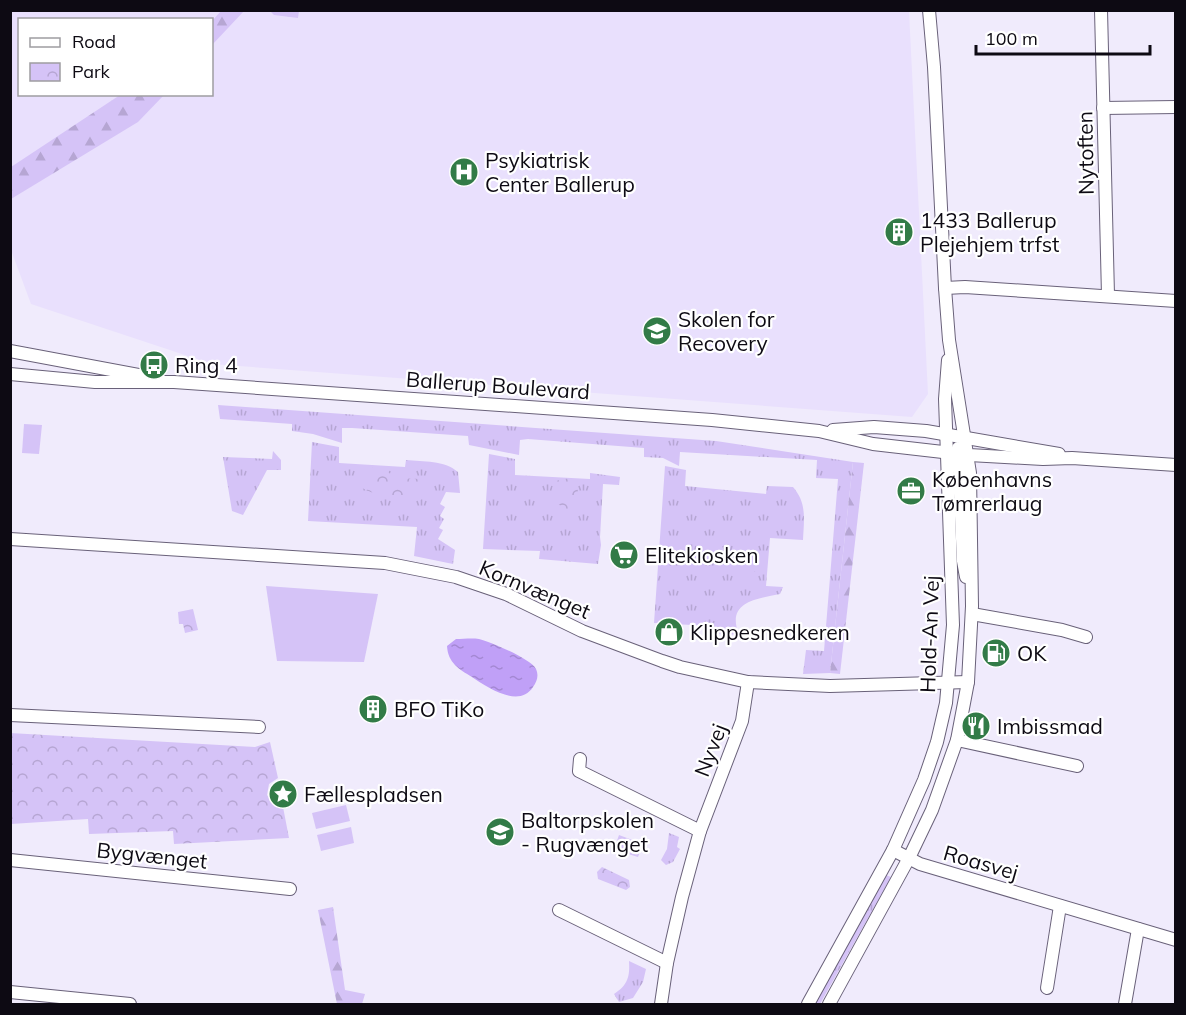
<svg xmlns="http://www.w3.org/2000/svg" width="1186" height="1015" viewBox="0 0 1186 1015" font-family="Mulish,sans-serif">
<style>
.built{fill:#e9e0fd;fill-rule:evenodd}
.grass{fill:url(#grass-tufts)}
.forest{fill:url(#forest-firs)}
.park{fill:url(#park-crowns)}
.garden{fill:#d5c3f7}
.water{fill:url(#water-ripples)}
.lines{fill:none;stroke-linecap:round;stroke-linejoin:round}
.minor-casing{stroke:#696179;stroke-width:14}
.minor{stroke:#fff;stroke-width:12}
.labels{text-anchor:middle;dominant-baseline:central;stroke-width:4.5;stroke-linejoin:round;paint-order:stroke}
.street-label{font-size:21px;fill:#0d0a13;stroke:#fff}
.poi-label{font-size:21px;fill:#0d0a13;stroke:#fff;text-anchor:start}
</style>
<defs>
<pattern id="grass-tufts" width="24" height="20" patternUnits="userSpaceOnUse" patternTransform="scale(1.5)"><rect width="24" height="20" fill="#d5c3f7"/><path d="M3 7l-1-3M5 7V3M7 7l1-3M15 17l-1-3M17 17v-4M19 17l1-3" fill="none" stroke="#b6a6d3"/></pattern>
<pattern id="forest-firs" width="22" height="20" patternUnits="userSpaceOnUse" patternTransform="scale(1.5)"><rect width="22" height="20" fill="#d5c3f7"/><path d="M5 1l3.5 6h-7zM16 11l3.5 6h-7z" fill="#b6a6d3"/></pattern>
<pattern id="park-crowns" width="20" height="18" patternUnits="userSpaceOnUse" patternTransform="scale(1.5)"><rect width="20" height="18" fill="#d5c3f7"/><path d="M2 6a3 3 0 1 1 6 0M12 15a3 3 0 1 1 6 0" fill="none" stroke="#b6a6d3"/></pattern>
<pattern id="water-ripples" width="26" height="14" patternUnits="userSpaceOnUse" patternTransform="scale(1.5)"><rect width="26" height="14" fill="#c0a0f7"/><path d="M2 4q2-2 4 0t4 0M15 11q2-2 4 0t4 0" fill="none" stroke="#a488d3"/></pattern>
</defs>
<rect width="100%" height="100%" fill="#f0ebfc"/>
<!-- built -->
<path class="built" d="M11,11h898l19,383 -16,23 -700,-53 -181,-60 -20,-54zM20,20h192v74h-192z"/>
<!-- grass -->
<g class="grass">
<polygon points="218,405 716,441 853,462 830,673 803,674 806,650 824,651 838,479 816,478 817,460 680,452 679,466 663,458 644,457 644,448 528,439 520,440 519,455 469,445 468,436 352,428 342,428 342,443 313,434 292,431 292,424 220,419"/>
<path d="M312,442l27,5v16l66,4 1,-7c18,2 38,0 52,12l2,21 -14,-1 -6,12 5,3 -5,9 4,3 -5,9 4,2 -5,9 17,11 -2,14 -39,-8 3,-29 -109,-6z"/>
<polygon points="273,451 281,460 281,470 267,470 243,515 232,511 223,457 272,459"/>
<polygon points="489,454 515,459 515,475 590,479 590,473 620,477 619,485 603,484 600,537 601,545 598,564 539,559 540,551 483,549"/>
<path d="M665,466l21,4 -1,16 81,8 1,-8 26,1c14,16 11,32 10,53l-33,-2 -4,48 17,1 -3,7c-25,5 -54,8 -41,41l-28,-2v-7l-57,-3z"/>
<polygon points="669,833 679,837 677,847 680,849 673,862 666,865 661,860 667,849"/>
<polygon points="886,875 891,877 820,1004 815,1004"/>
<path d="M629,961l17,8 -3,13 -10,16 -14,4 -5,-8c14,-9 16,-18 15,-33z"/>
</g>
<!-- forest -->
<g class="forest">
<polygon points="221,11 244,11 212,45 212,21"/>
<polygon points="270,11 299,11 298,18 274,15"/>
<polygon points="120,95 164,95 138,122 11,199 11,167"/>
<polygon points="853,462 864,463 840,674 830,673"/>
<polygon points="333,907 345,990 365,994 362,1004 337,1004 318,910"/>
</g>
<!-- park -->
<g class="park">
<path d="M374,467l15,2 -1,3 7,6 27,1 -1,21c-20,-1 -41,-2 -59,-12l-2,-12z"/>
<path d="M570,478c12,9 8,21 5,34l-5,1 -13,-10 -5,-14 3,-8z"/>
<polygon points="728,553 756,554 755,572 727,570"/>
<polygon points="193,609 198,630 185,633 183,624 179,624 178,612"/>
<polygon points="10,733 255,747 270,742 278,778 269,784 267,795 274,805 283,807 289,838 174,844 173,831 89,834 88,819 11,824"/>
<polygon points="619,835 643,844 638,857 628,854 627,857 613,852"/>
<polygon points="602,867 629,880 630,887 626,890 598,879 597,872"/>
</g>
<!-- garden -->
<g class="garden">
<polygon points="24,424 42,425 39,454 22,453"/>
<polygon points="266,586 378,594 364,662 277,661"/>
<polygon points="346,805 350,821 316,829 312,813"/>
<polygon points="351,827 354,843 321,851 317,835"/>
</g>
<!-- water -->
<path class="water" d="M456,639c7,0 16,-1 23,0 12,3 52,20 57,30 3,7 1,12 -3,18 -14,22 -46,0 -61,-10 -13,-8 -24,-14 -25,-31z"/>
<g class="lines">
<!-- minor casing -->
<g class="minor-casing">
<g id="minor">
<polyline points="1101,10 1108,295"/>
<polyline points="1103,108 1176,107"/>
<polyline points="945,288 965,287 1176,301"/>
<polyline points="10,351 149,377"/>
<polyline points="10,374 95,382 174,382 712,420 819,431 873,444 969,455 1043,459 1072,458 1176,465"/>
<polyline points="833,430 874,427 926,431 1059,454"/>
<polyline points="958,448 963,561 966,577"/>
<polyline points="10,539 385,563 456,577 506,594 582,631 662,661 680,667 748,682 830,686 968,682"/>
<polyline points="972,614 1062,630 1086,637"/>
<polyline points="10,715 259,727"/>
<polyline points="957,740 1077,766"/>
<polyline points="580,759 579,771 700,831"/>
<polyline points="893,850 920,864 1176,940"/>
<polyline points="10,860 290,889"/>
<polyline points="559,910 667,963"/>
<polyline points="1047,988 1060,906"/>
<polyline points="10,992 130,1004"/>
<polyline points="661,1004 667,963 682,897 700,831 742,721 748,682"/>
<polyline points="808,1004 893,850 924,780 937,742 946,703 953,625 945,399 948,360"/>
<polyline points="829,1004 909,858 932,810 957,740 968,682 972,606 970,473 949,340 945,288 934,67 929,10"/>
<polyline points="1125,1004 1138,929"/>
</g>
</g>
<!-- minor -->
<use href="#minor" class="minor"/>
</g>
<!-- icons -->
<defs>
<g id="hospital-disc" transform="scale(1.5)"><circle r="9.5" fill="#327b47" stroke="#fff"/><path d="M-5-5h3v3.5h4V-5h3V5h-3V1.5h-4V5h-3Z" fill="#fff"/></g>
<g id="building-disc" transform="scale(1.5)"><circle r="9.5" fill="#327b47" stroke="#fff"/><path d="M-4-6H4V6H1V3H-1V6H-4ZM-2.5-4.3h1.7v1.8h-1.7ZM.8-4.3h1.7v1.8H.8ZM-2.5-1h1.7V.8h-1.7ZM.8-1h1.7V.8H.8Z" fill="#fff"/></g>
<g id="school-disc" transform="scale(1.5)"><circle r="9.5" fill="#327b47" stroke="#fff"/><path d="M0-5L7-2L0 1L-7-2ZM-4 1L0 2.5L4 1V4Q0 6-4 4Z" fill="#fff"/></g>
<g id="bus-disc" transform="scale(1.5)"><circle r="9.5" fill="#327b47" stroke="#fff"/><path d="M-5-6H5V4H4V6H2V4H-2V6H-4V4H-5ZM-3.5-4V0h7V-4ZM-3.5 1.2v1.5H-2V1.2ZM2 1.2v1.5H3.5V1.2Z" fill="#fff"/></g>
<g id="office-disc" transform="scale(1.5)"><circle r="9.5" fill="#327b47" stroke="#fff"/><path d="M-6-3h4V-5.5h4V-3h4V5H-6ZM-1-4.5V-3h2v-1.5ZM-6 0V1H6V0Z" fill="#fff"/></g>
<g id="supermarket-disc" transform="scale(1.5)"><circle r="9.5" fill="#327b47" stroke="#fff"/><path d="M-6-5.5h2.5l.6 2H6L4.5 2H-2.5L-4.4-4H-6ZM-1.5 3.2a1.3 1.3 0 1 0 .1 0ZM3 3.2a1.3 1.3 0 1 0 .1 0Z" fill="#fff"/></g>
<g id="shop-disc" transform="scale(1.5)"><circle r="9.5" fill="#327b47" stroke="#fff"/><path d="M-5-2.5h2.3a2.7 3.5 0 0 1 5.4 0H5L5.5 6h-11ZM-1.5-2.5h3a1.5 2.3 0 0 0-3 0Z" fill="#fff"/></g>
<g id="fuel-disc" transform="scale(1.5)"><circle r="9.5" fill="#327b47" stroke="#fff"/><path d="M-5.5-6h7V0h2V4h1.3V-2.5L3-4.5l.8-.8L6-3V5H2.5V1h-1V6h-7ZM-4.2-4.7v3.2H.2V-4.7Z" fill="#fff"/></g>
<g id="restaurant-disc" transform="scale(1.5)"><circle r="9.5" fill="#327b47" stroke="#fff"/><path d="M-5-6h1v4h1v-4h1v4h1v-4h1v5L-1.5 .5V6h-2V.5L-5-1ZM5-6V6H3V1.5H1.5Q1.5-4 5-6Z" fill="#fff"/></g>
<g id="sight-disc" transform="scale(1.5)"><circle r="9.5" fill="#327b47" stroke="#fff"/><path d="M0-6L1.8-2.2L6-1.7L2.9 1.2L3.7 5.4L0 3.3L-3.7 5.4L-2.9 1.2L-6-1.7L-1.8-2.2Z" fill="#fff"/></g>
</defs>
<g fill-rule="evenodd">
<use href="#hospital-disc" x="464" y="172"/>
<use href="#building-disc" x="899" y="232"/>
<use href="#school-disc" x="657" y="331"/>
<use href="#bus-disc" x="154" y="365"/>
<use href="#office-disc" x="911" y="491"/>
<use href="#supermarket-disc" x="624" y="555"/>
<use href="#shop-disc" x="669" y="632"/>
<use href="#fuel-disc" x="996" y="653"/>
<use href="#building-disc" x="373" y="709"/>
<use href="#restaurant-disc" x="976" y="726"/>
<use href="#sight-disc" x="283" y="794"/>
<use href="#school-disc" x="500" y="832"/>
</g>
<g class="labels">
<!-- street labels -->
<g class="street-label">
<text transform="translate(1085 153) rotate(-91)">Nytoften</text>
<text transform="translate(498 385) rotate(4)">Ballerup Boulevard</text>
<text transform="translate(535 589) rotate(23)">Kornvænget</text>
<text transform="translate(929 634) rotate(-88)">Hold-An Vej</text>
<text transform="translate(710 750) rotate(-69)">Nyvej</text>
<text transform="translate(152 855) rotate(6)">Bygvænget</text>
<text transform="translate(981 862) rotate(16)">Roasvej</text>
</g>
<!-- poi labels -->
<g class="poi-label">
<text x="485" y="160">Psykiatrisk<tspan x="485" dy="24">Center Ballerup</tspan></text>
<text x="920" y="220">1433 Ballerup<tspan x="920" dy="24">Plejehjem trfst</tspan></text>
<text x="678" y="319">Skolen for<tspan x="678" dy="24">Recovery</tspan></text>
<text x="175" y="365">Ring 4</text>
<text x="932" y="479">Københavns<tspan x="932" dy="24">Tømrerlaug</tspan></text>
<text x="645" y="555">Elitekiosken</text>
<text x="690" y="632">Klippesnedkeren</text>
<text x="1017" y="653">OK</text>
<text x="394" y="709">BFO TiKo</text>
<text x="997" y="726">Imbissmad</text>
<text x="304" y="794">Fællespladsen</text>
<text x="521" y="820">Baltorpskolen<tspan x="521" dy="24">- Rugvænget</tspan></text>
</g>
</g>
<!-- border -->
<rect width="1186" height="1015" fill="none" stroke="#0d0a13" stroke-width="24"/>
<!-- legend -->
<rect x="18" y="18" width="195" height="78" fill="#ffffff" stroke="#9e9da1" stroke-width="1.5"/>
<rect x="30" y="38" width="30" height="9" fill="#ffffff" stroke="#9e9da1" stroke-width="1.5"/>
<text x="72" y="48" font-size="18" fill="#0d0a13">Road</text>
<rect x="30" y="63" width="30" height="18" fill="url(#park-crowns)" stroke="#9e9da1" stroke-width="1.5"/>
<text x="72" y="78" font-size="18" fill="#0d0a13">Park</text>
<!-- scale -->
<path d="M976 45v9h174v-9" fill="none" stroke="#0d0a13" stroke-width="3"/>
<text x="985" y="45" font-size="18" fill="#0d0a13" stroke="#ffffff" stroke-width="4.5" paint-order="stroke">100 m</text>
</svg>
